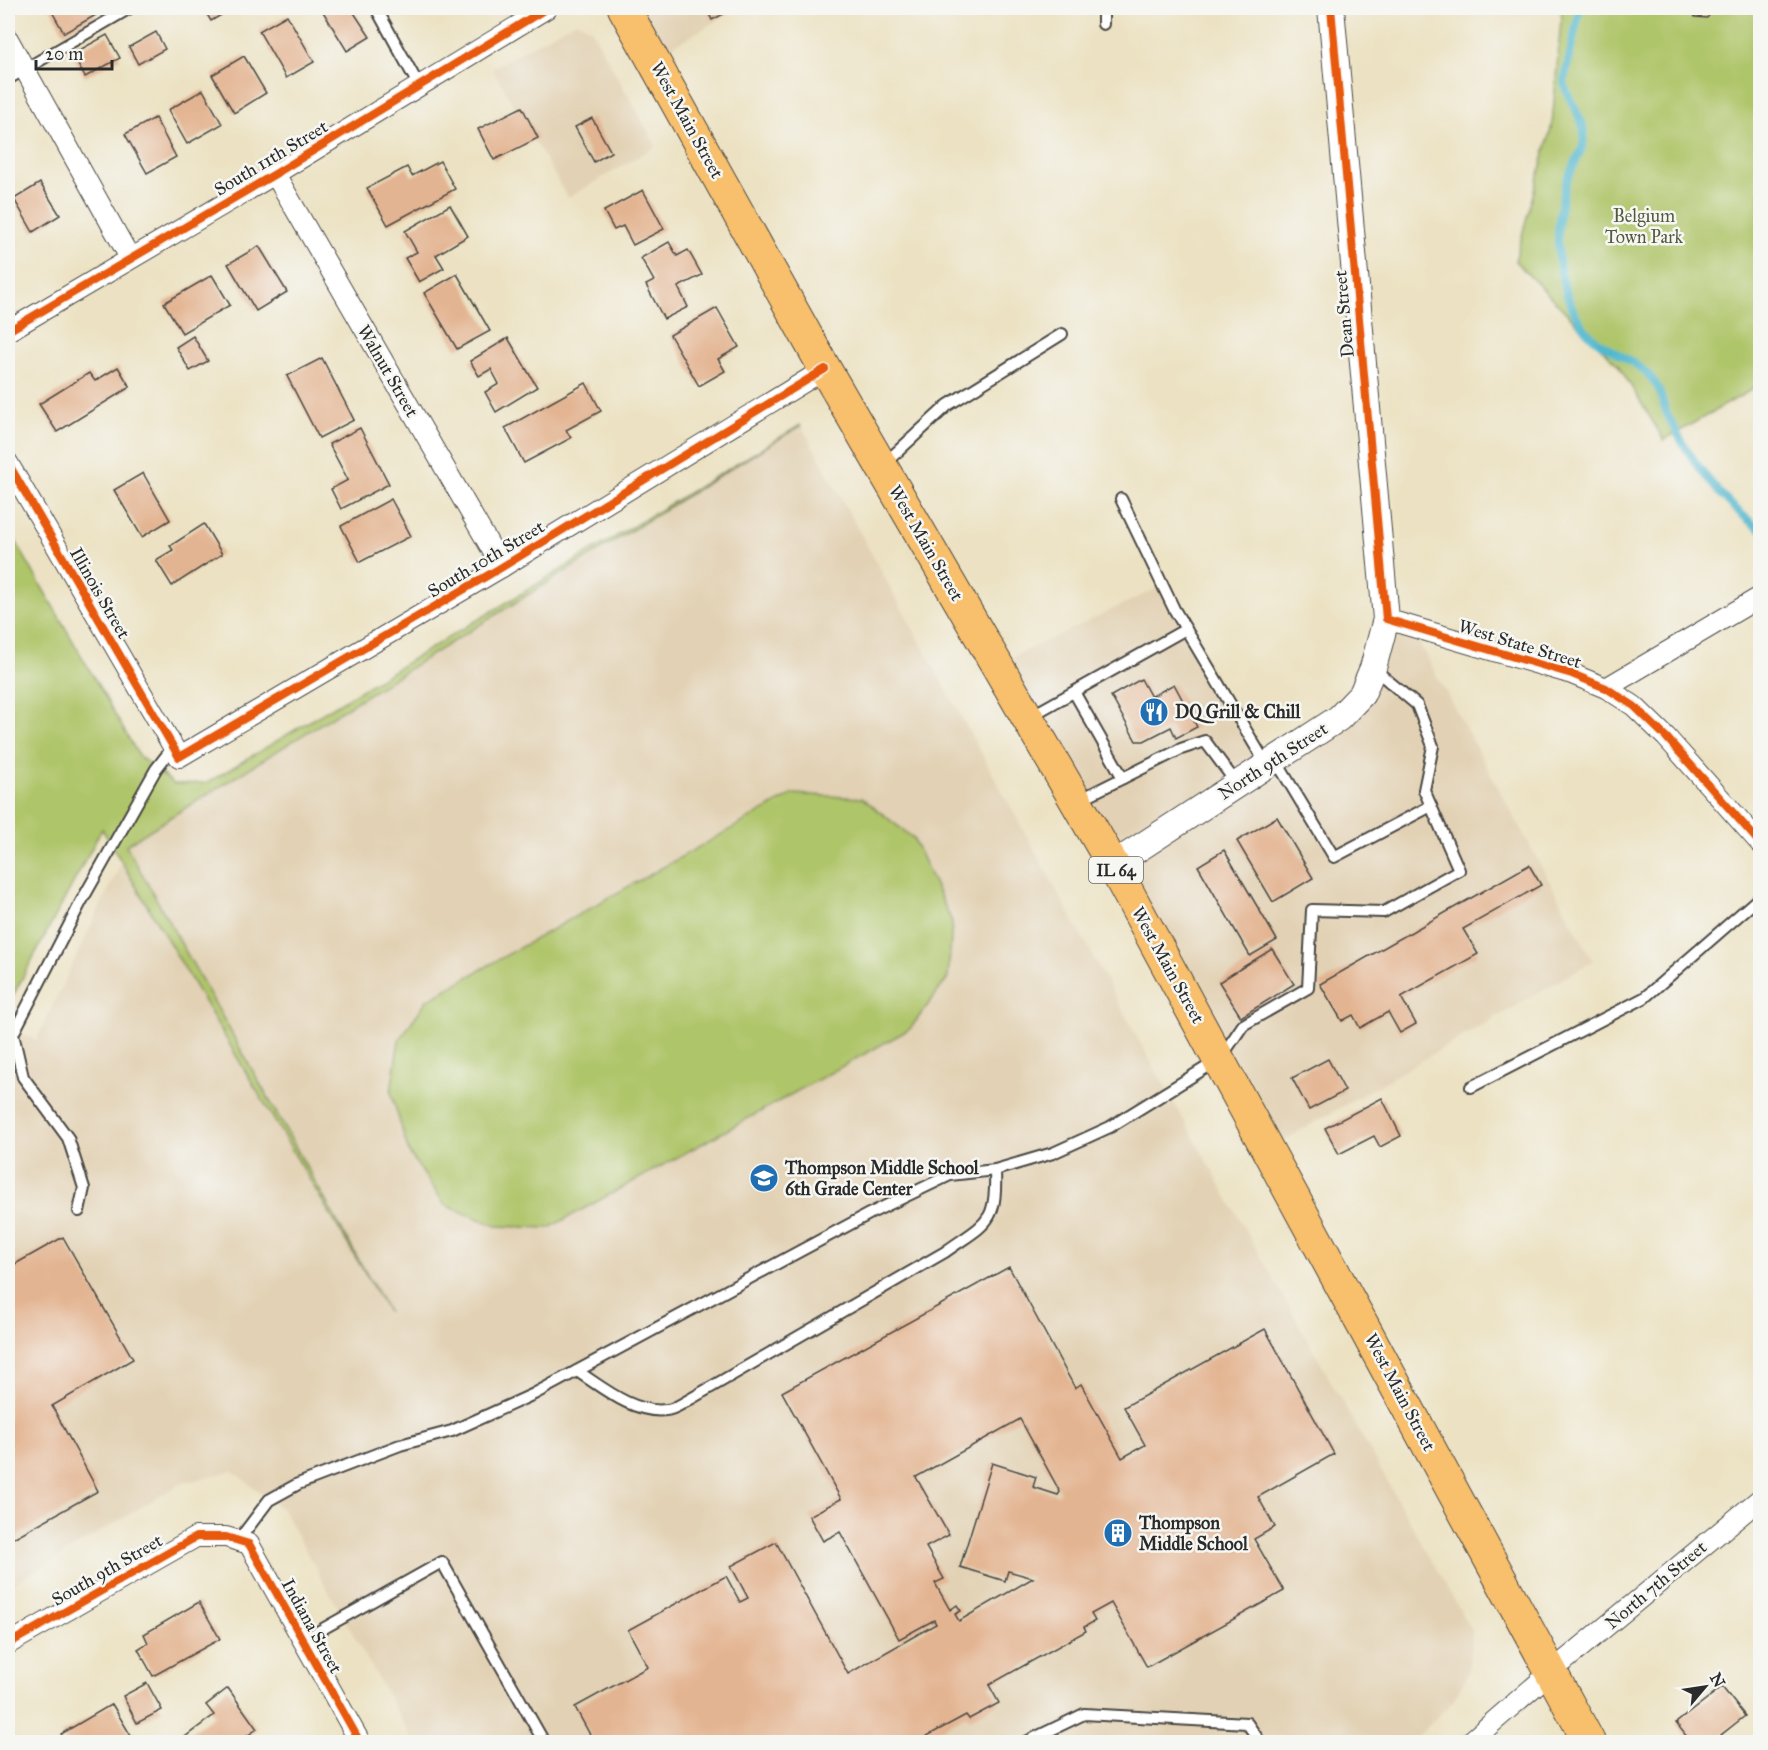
<svg xmlns="http://www.w3.org/2000/svg" width="1768" height="1750" viewBox="0 0 1768 1750" font-family="'IM FELL Great Primer',serif">
<style>
.built{fill:#e2d1b4}
.green{fill:#afc569;stroke:#6d784a;stroke-width:1.5}
.lines{fill:none;stroke-linecap:round;stroke-linejoin:round}
.stream{stroke:#51b8cf;stroke-width:8}
.building{fill:#e3b491;fill-rule:evenodd}
.service-casing{stroke:#484642;stroke-width:14}
.minor-casing{stroke:#484642;stroke-width:22}
.tertiary-casing{stroke:#484642;stroke-width:28}
.primary-casing{stroke:#484642;stroke-width:34}
.service{stroke:#fff;stroke-width:10}
.minor{stroke:#fff;stroke-width:20}
.tertiary{stroke:#fff;stroke-width:26}
.primary{stroke:#f8bf6c;stroke-width:32}
.cycleway-casing{stroke:#f6f6f2;stroke-width:11}
.cycleway{stroke:#e8590c;stroke-width:8}
.labels{text-anchor:middle;dominant-baseline:central;stroke-width:5;stroke-linejoin:round;paint-order:stroke}
.shield{fill:#f6f6f2;stroke:#686867;stroke-width:1.5}
.shield-label{font-size:16px;font-weight:bold;fill:#2b2b2b}
.street-label{font-size:18px;fill:#2b2b2b;stroke:#f6f6f2}
.park-label{font-size:18px;fill:#53593e;stroke:#f6f6f2}
.poi-label{font-size:18px;font-weight:bold;fill:#2b2b2b;stroke:#f6f6f2;text-anchor:start}
</style>
<rect width="100%" height="100%" fill="#f6f6f2"/>
<filter id="ink" filterUnits="userSpaceOnUse"><feTurbulence type="fractalNoise" baseFrequency=".0167" numOctaves="2"/><feDisplacementMap in="SourceGraphic" scale="12" xChannelSelector="R" yChannelSelector="G"/><feConvolveMatrix kernelMatrix="1 2 1 2 8 2 1 2 1" color-interpolation-filters="sRGB"/></filter>
<filter id="wash" filterUnits="userSpaceOnUse"><feTurbulence type="fractalNoise" baseFrequency=".008" numOctaves="4" result="noise"/><feDisplacementMap in="SourceGraphic" scale="24" xChannelSelector="R" yChannelSelector="G"/><feGaussianBlur stdDeviation="1.35" result="paint"/><feColorMatrix in="noise" values="0 0 0 0 0 0 0 0 0 0 0 0 0 0 0 0 0 1.4 0 .05"/><feComposite in="paint" operator="in"/></filter>
<g filter="url(#wash)">
<rect width="100%" height="100%" fill="#ece2c3"/>
<!-- built -->
<g class="built">
<polygon points="631,8 739,8 657,55"/>
<polygon points="576,21 591,29 656,146 568,198 492,68"/>
<polygon points="801,425 1141,1044 1472,1632 1468,1672 1453,1701 1412,1742 414,1742 282,1509 232,1471 180,1484 8,1587 8,1025 36,1041 122,861 368,1276 126,845"/>
<polygon points="1164,585 1261,759 1116,855 1002,662"/>
<polygon points="1390,625 1413,632 1593,961 1274,1146 1120,866 1341,723"/>
</g>
<!-- green -->
<g class="green">
<polygon points="1562,8 1760,8 1760,385 1664,440 1618,365 1515,261 1552,125"/>
<polygon points="801,425 126,845 388,1312 102,829 8,1005 8,528 139,756 174,784 207,783"/>
<polygon points="793,794 862,798 913,838 952,922 948,978 910,1029 549,1228 496,1226 445,1205 409,1153 391,1092 399,1040 427,1000"/>
</g>
<g class="lines">
<!-- stream -->
<path class="stream" d="M1580,8l-16,73c2,20 23,38 20,59 -2,15 -15,30 -19,46 -12,47 -10,98 17,139 19,29 59,31 76,63 4,8 5,17 9,26 22,45 52,85 93,115"/>
</g>
<g id="blocks">
<!-- building -->
<g class="building">
<polygon points="50,8 92,8 96,15 64,33"/>
<polygon points="203,8 233,8 211,21"/>
<polygon points="326,8 351,8 370,37 347,51 322,10"/>
<polygon points="706,8 735,8 712,20"/>
<polygon points="1691,8 1715,8 1707,18 1695,17"/>
<polygon points="287,15 314,62 286,78 259,31"/>
<polygon points="156,32 165,49 138,64 129,47"/>
<polygon points="107,35 120,58 85,77 72,54"/>
<polygon points="244,56 266,93 234,113 212,75"/>
<polygon points="203,90 222,124 187,144 168,110"/>
<polygon points="522,107 538,138 494,160 478,129"/>
<polygon points="155,118 176,157 147,173 125,134"/>
<polygon points="592,118 611,152 594,162 575,127"/>
<polygon points="440,161 455,189 388,225 367,188 407,167 412,176"/>
<polygon points="40,183 60,215 33,232 14,199"/>
<polygon points="643,190 664,229 633,245 623,226 614,230 604,211"/>
<polygon points="450,205 468,236 436,255 444,268 419,282 405,258 417,252 405,231"/>
<polygon points="669,242 677,256 688,250 702,275 678,287 688,307 664,319 646,285 654,281 641,258"/>
<polygon points="259,246 287,292 256,311 228,264"/>
<polygon points="457,274 490,331 457,349 424,293"/>
<polygon points="212,275 230,305 182,333 164,303"/>
<polygon points="717,308 739,347 718,359 725,371 699,386 670,335"/>
<polygon points="193,336 208,361 190,371 176,347"/>
<polygon points="508,338 537,387 496,412 485,392 499,384 491,369 479,376 470,361"/>
<polygon points="322,358 354,420 319,438 287,376"/>
<polygon points="118,367 130,387 57,432 39,404 89,373 95,381"/>
<polygon points="586,383 601,411 566,430 571,438 524,463 505,428"/>
<polygon points="360,428 389,484 341,509 331,489 348,480 329,444"/>
<polygon points="143,473 170,520 142,537 114,490"/>
<polygon points="391,499 411,536 360,562 341,526"/>
<polygon points="204,524 222,554 172,586 156,560 173,550 170,546"/>
<polygon points="1141,679 1151,697 1174,684 1197,727 1176,738 1171,727 1144,741 1136,741 1111,696"/>
<polygon points="1277,817 1313,878 1273,902 1237,841"/>
<polygon points="1224,850 1277,940 1250,956 1198,866"/>
<polygon points="1529,865 1541,885 1463,929 1478,954 1401,997 1416,1024 1400,1033 1388,1012 1360,1028 1353,1015 1342,1021 1320,984"/>
<polygon points="1272,949 1294,984 1241,1017 1219,982"/>
<polygon points="1328,1059 1345,1091 1309,1110 1292,1078"/>
<polygon points="1382,1098 1401,1136 1380,1147 1374,1136 1339,1154 1325,1128"/>
<polygon points="63,1237 133,1359 52,1406 98,1491 8,1541 8,1268"/>
<path d="M1009,1267l66,121 6,-4 41,74 23,-13 -21,-38 141,-78 69,125 -76,43 17,30 -21,12 30,52 -137,76 -36,-64 -20,11 4,7 -11,6 2,4 -97,54 10,18 -30,16 -3,-4 -50,27h-322l-19,-35 73,-40 -20,-37 98,-54 14,26 8,-4 -17,-32 45,-24 72,132 88,-50 -2,-4 -35,19 -59,-107 -17,9 -14,-25 32,-17 -59,-107zM1020,1419l40,73 -2,3 -25,-8 3,-10 -44,-14 -32,104 45,14 3,-10 25,7 -74,43 -4,-7 6,-3 -4,-6 -7,5 -15,-27 9,-4 -18,-32 23,-12 -33,-58z"/>
<polygon points="199,1602 220,1639 153,1676 138,1649 148,1643 144,1634"/>
<polygon points="147,1683 162,1710 137,1723 123,1696"/>
<polygon points="1722,1687 1745,1716 1721,1735 1726,1742 1691,1742 1676,1723"/>
<polygon points="228,1688 257,1729 238,1742 230,1742 227,1739 222,1742 189,1742 185,1737 214,1715 206,1705"/>
<polygon points="112,1704 134,1741 66,1742 61,1734"/>
</g>
</g>
</g>
<g filter="url(#ink)">
<use href="#blocks" fill-opacity="0" stroke="#484642" stroke-width="1.5"/>
<g class="lines">
<!-- service casing -->
<g class="service-casing">
<g id="service">
<polyline points="376,8 419,86"/>
<polyline points="1103,24 1103,8"/>
<polyline points="8,79 130,8"/>
<polyline points="884,464 948,405 1062,334"/>
<polyline points="1121,499 1174,609 1266,764"/>
<polyline points="1074,692 1123,778"/>
<polyline points="1029,717 1186,629"/>
<polyline points="1275,759 1334,857 1431,806"/>
<polyline points="1079,800 1181,749 1205,741 1237,784"/>
<polyline points="1471,1087 1644,998 1760,897"/>
<polyline points="79,1211 84,1188 68,1138 23,1077 13,1034 81,902 156,769 173,747"/>
<path d="M577,1371c25,16 56,43 89,39 7,0 15,-6 21,-9l258,-149c42,-30 52,-28 50,-82"/>
<polyline points="238,1541 269,1500 298,1484 400,1445 452,1431 534,1394 869,1214 950,1175 995,1170 1053,1153 1110,1127 1220,1059 1243,1025 1308,988 1312,910 1384,912 1459,870 1424,790 1433,746 1417,705 1373,668"/>
<polyline points="303,1640 442,1562 544,1742"/>
<polyline points="1026,1742 1084,1714 1247,1723 1260,1742"/>
</g>
</g>
<!-- minor casing -->
<g class="minor-casing">
<g id="minor">
<polyline points="8,39 130,258"/>
<polyline points="275,174 502,567"/>
<polyline points="8,331 275,174 547,8"/>
<polyline points="8,463 179,757 502,567 825,369"/>
<polyline points="1386,619 1572,674 1606,688 1634,706 1666,737 1760,843"/>
<polyline points="1606,688 1760,597"/>
<polyline points="8,1644 196,1537 226,1537 249,1544 360,1742"/>
<polyline points="1470,1742 1551,1672 1760,1499"/>
</g>
</g>
<!-- tertiary casing -->
<g class="tertiary-casing">
<polyline id="tertiary" points="1113,865 1339,718 1362,694 1373,668 1386,619 1331,8"/>
</g>
<!-- primary casing -->
<g class="primary-casing">
<polyline id="primary" points="624,8 825,369 1113,865 1589,1742"/>
</g>
<!-- service -->
<use href="#service" class="service"/>
<!-- minor -->
<use href="#minor" class="minor"/>
<!-- tertiary -->
<use href="#tertiary" class="tertiary"/>
<!-- primary -->
<use href="#primary" class="primary"/>
<!-- cycleway casing -->
<g class="cycleway-casing">
<g id="cycleway">
<polyline points="1331,8 1386,619 1572,674 1606,688 1634,706 1666,737 1760,843"/>
<polyline points="8,331 275,174 547,8"/>
<polyline points="8,463 179,757 502,567 825,369"/>
<polyline points="8,1644 196,1537 226,1537 249,1544 360,1742"/>
</g>
</g>
<!-- cycleway -->
<use href="#cycleway" class="cycleway"/>
</g>
</g>
<!-- icons -->
<defs>
<g id="restaurant-disc" transform="scale(1.5)"><circle r="9.5" fill="#1f6fb2" stroke="#f6f6f2"/><path d="M-5-6h1v4h1v-4h1v4h1v-4h1v5L-1.5 .5V6h-2V.5L-5-1ZM5-6V6H3V1.5H1.5Q1.5-4 5-6Z" fill="#fff"/></g>
<g id="school-disc" transform="scale(1.5)"><circle r="9.5" fill="#1f6fb2" stroke="#f6f6f2"/><path d="M0-5L7-2L0 1L-7-2ZM-4 1L0 2.5L4 1V4Q0 6-4 4Z" fill="#fff"/></g>
<g id="building-disc" transform="scale(1.5)"><circle r="9.5" fill="#1f6fb2" stroke="#f6f6f2"/><path d="M-4-6H4V6H1V3H-1V6H-4ZM-2.5-4.3h1.7v1.8h-1.7ZM.8-4.3h1.7v1.8H.8ZM-2.5-1h1.7V.8h-1.7ZM.8-1h1.7V.8H.8Z" fill="#fff"/></g>
</defs>
<g fill-rule="evenodd">
<use href="#restaurant-disc" x="1154" y="712"/>
<use href="#school-disc" x="764" y="1178"/>
<use href="#building-disc" x="1118" y="1533"/>
</g>
<g class="labels">
<!-- shield labels -->
<rect class="shield" x="1089" y="857" width="54" height="26" rx="4.5"/>
<g class="shield-label">
<text x="1116" y="870">IL 64</text>
</g>
<!-- street labels -->
<g class="street-label">
<text transform="translate(687 120) rotate(61)">West Main Street</text>
<text transform="translate(271 158) rotate(-31)">South 11th Street</text>
<text transform="translate(1344 314) rotate(-95)">Dean Street</text>
<text transform="translate(388 371) rotate(60)">Walnut Street</text>
<text transform="translate(926 543) rotate(60)">West Main Street</text>
<text transform="translate(486 559) rotate(-31)">South 10th Street</text>
<text transform="translate(100 593) rotate(60)">Illinois Street</text>
<text transform="translate(1520 644) rotate(17)">West State Street</text>
<text transform="translate(1273 761) rotate(-33)">North 9th Street</text>
<text transform="translate(1168 965) rotate(61)">West Main Street</text>
<text transform="translate(1400 1392) rotate(62)">West Main Street</text>
<text transform="translate(107 1570) rotate(-30)">South 9th Street</text>
<text transform="translate(1656 1585) rotate(-40)">North 7th Street</text>
<text transform="translate(312 1626) rotate(61)">Indiana Street</text>
</g>
<!-- park labels -->
<g class="park-label">
<text x="1644" y="216">Belgium<tspan x="1644" dy="21">Town Park</tspan></text>
</g>
<!-- poi labels -->
<g class="poi-label">
<text x="1175" y="712">DQ Grill &amp; Chill</text>
<text x="785" y="1168">Thompson Middle School<tspan x="785" dy="21">6th Grade Center</tspan></text>
<text x="1139" y="1523">Thompson<tspan x="1139" dy="21">Middle School</tspan></text>
</g>
</g>
<!-- margin -->
<rect width="1768" height="1750" fill="none" stroke="#f6f6f2" stroke-width="30"/>
<!-- north arrow -->
<g transform="translate(1705 1687) rotate(61)" stroke="#f6f6f2" stroke-width="4.5" paint-order="stroke">
<path d="M0-4.5L10 22L0 15L-10 22Z" fill="#2b2b2b"/>
<text y="-9" font-size="16" font-weight="bold" text-anchor="middle" fill="#2b2b2b">N</text>
</g>
<!-- scale -->
<path d="M36 60v9h76v-9" fill="none" stroke="#2b2b2b" stroke-width="3"/>
<text x="45" y="60" font-size="18" fill="#2b2b2b" stroke="#f6f6f2" stroke-width="4.5" paint-order="stroke">20 m</text>
</svg>
